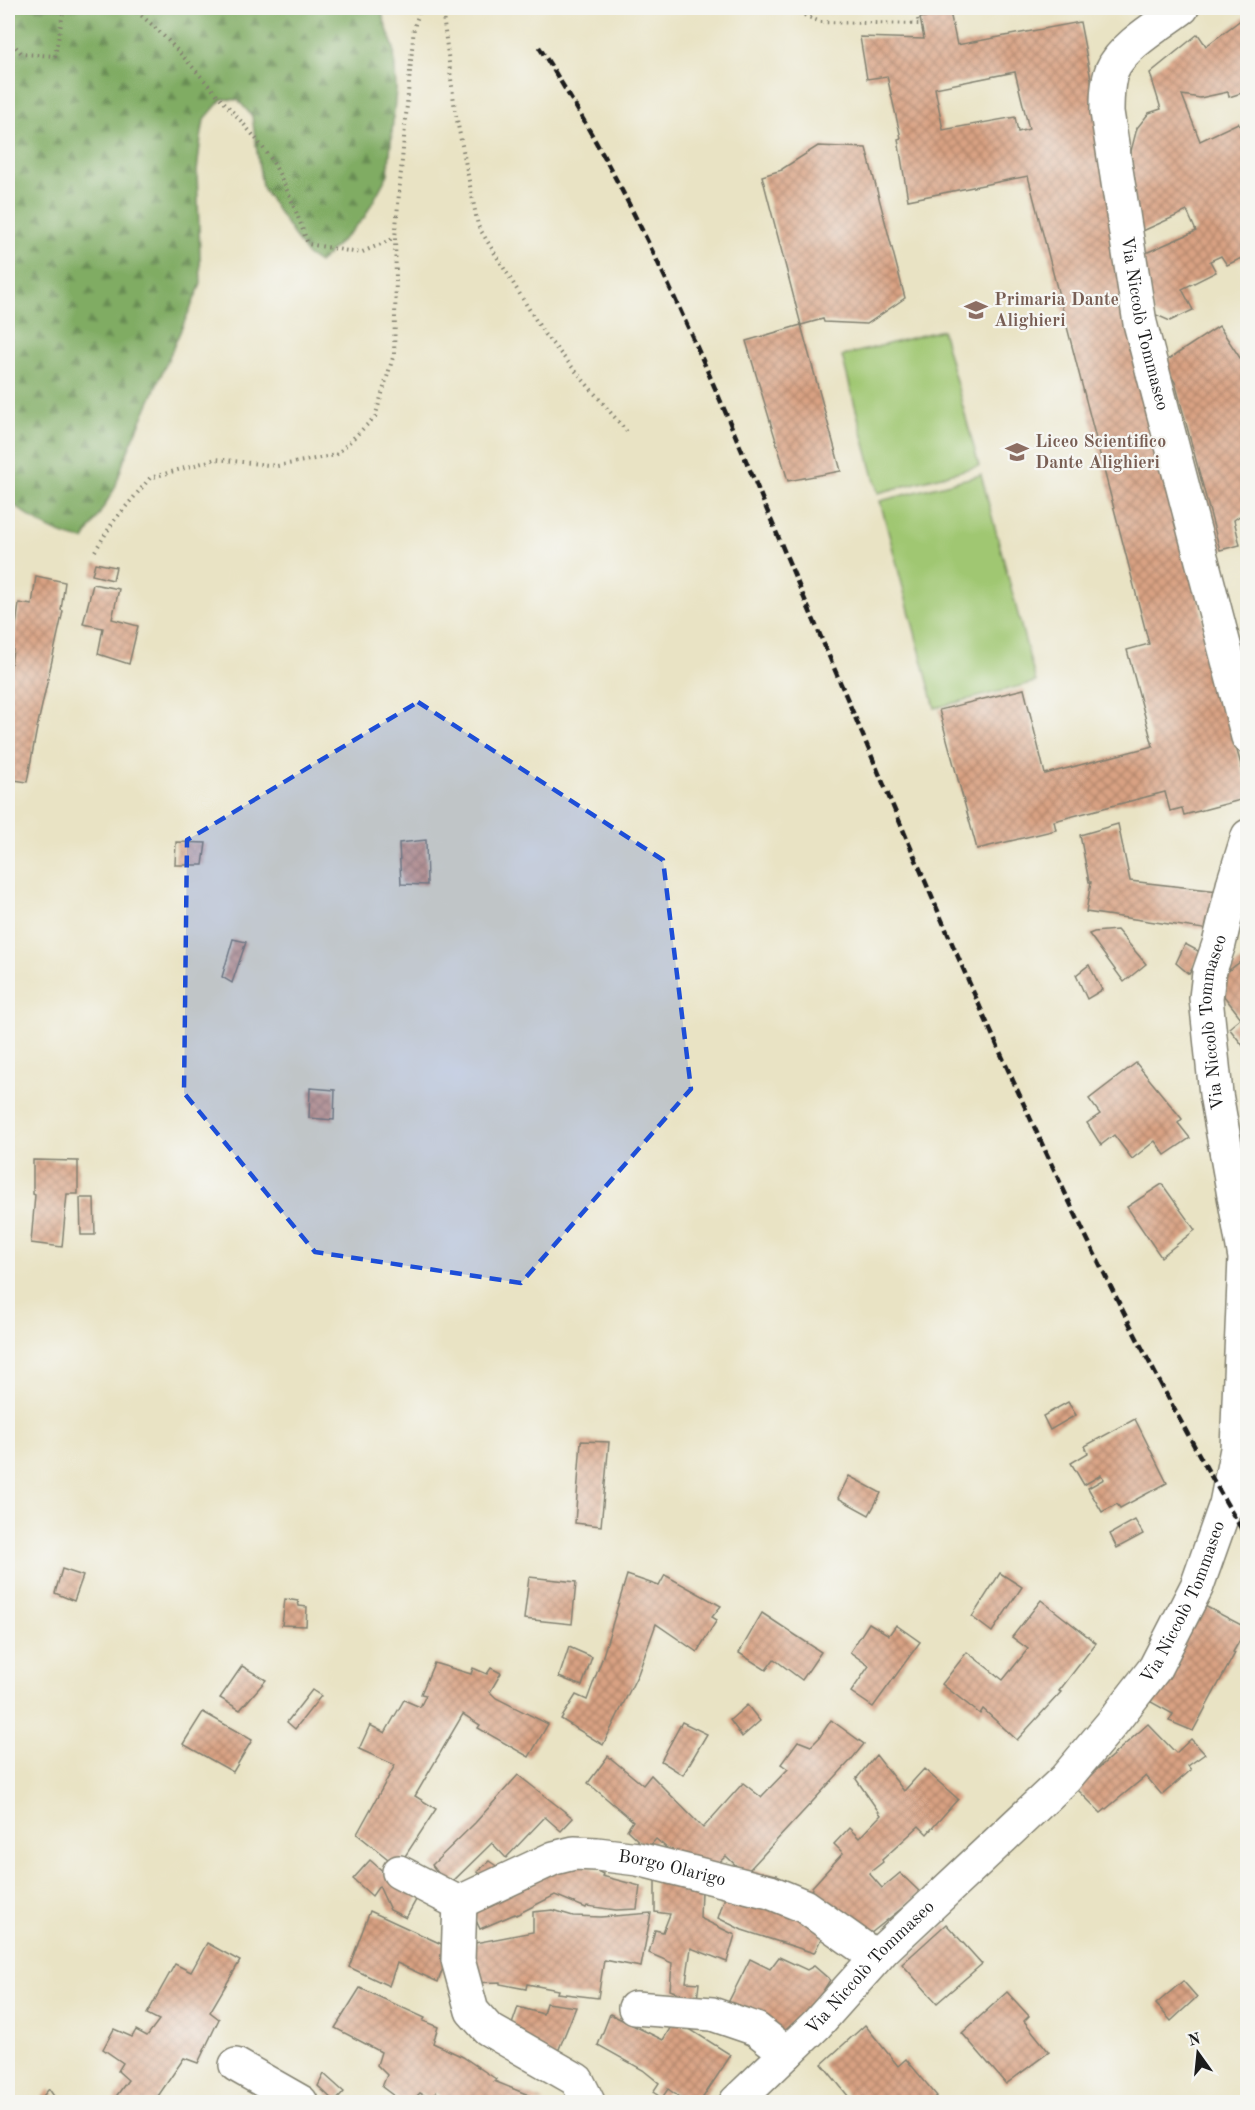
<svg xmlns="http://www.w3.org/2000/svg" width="1255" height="2110" viewBox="0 0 1255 2110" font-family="'Old Standard TT',serif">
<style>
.forest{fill:url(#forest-firs);stroke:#4e6440;stroke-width:1.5}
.pitch{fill:#a0c772;stroke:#5e7247;stroke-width:1.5}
.building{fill:url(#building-cross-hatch);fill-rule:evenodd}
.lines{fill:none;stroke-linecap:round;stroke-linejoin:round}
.minor-casing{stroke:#828070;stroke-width:36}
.path{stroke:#828070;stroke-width:4;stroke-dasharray:1.5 4.5;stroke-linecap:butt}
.minor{stroke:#fff;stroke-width:33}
.rail{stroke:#1c1c1c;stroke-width:4.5;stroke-dasharray:9 4.5;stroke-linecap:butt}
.marked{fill:#1d4ed8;fill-opacity:0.2;stroke:#1d4ed8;stroke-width:4.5;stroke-dasharray:12 8;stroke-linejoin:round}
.labels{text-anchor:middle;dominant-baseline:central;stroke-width:4.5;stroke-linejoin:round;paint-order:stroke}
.education-label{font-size:18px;font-weight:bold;fill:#785e54;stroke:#f6f6f2;text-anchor:start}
.street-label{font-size:18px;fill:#1c1c1c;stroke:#f6f6f2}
</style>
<defs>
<pattern id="forest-firs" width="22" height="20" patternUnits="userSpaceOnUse" patternTransform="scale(1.5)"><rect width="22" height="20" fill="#80ac64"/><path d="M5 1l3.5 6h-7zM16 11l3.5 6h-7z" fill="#688b52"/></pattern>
<pattern id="building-cross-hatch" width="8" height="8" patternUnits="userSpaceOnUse" patternTransform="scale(1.5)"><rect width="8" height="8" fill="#d9a283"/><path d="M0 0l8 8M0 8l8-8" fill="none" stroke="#af836a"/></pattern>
</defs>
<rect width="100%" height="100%" fill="#f6f6f2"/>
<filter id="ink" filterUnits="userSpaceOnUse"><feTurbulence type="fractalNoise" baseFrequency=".0167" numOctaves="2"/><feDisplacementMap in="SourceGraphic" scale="12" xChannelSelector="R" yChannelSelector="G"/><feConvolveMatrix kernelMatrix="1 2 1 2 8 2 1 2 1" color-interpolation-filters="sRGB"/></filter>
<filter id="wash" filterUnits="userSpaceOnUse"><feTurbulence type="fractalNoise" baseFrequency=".008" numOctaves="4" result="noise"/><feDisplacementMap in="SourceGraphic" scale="24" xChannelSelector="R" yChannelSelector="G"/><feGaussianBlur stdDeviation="1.35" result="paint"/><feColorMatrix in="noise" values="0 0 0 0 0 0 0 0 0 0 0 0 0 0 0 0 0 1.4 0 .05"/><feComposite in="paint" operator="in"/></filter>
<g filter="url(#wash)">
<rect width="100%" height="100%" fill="#e9e3c4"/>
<!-- forest -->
<path class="forest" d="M8,8h369l4,3 13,38 2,41 -8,84 -24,44 -45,45 -12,-8 -45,-68 -10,-71 -14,-16 -16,-1 -18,21 -4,25 -3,27 4,112 -77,176 -9,28 -31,52c-29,-5 -47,-17 -70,-35l-6,3z"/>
<!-- pitch -->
<g class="pitch">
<polygon points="942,330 979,466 878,493 842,356"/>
<polygon points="981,475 1036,682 935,708 880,501"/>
</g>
<g id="blocks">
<!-- building -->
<g class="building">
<path d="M950,12l7,33 123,-23 26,135 105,500 37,133v8l-64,17 -2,-7 -12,3 -5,-19 -111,29 2,9 -79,19 -38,-139 85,-21 21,85 108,-28 -26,-96 22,-6 -121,-468 -120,24 -10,-61 3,-1 -14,-62 -20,3 -7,-42 64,2 -4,-21zM1015,72l14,57 -11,3 -3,-15 -72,13 -8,-42z"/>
<polygon points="1246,16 1248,18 1248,91 1229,97 1228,92 1200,98 1182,95 1200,141 1238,123 1248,140 1248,255 1227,265 1221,256 1210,261 1216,272 1182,289 1193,310 1170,321 1154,314 1141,255 1196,231 1187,211 1136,234 1131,151 1137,128 1149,113 1161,109 1150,73 1198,34 1206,46"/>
<polygon points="818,146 866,148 905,298 867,324 824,322 823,319 801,325 762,176 782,170 782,169"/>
<polygon points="801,325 841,471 788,481 746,341"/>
<polygon points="1219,326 1248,370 1248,510 1234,520 1240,545 1220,550 1175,382 1163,363"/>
<polygon points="95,563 116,567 113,580 92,575"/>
<polygon points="36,576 65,582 61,610 63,611 37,728 27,782 8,779 8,672 10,672 19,603 32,605"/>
<polygon points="93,584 119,589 112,619 138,626 129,664 98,654 103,628 83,624"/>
<polygon points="1118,824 1130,881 1218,891 1210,930 1086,912 1091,882 1089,882 1080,835"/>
<polygon points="426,840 427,885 401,884 399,843"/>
<polygon points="176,842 206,843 203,865 175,865"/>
<polygon points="1117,930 1146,964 1124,982 1089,934 1094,932"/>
<polygon points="233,939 246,942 232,983 222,977"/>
<polygon points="1185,944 1202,953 1189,974 1176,963"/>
<polygon points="1248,956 1248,1052 1229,1028 1241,1018 1224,996 1227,972"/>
<polygon points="1089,965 1102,990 1087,999 1076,975"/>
<polygon points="1136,1063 1182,1119 1178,1123 1190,1138 1165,1155 1155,1141 1132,1159 1114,1135 1101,1145 1087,1123 1100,1114 1089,1099"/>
<polygon points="310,1088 335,1090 334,1120 309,1118"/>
<polygon points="33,1160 78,1161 78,1194 67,1194 62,1247 31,1243 35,1195 33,1194"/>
<polygon points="1162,1184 1195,1230 1161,1257 1127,1207"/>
<polygon points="80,1198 94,1198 95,1235 81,1235"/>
<polygon points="1068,1402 1076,1415 1050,1430 1043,1416"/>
<polygon points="1135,1419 1167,1483 1120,1508 1117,1504 1102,1512 1088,1488 1104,1479 1101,1475 1084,1485 1071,1463 1088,1453 1085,1446"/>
<polygon points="581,1441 609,1442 601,1526 575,1523"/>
<polygon points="849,1476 881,1493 869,1515 838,1498"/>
<polygon points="1135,1520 1143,1534 1117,1548 1110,1534"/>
<polygon points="62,1569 83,1576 74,1601 55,1593"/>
<polygon points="1000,1573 1022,1587 992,1632 972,1617"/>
<polygon points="627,1575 659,1586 665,1575 721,1606 712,1617 717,1620 697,1652 656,1624 638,1674 603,1745 561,1719 576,1695 587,1700 602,1659"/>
<polygon points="529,1577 576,1582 572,1624 524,1619"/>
<polygon points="285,1599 298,1601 299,1606 307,1607 306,1626 282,1625"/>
<polygon points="1041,1600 1096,1643 1059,1691 1061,1692 1017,1740 983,1709 980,1714 942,1684 967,1652 1003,1680 1028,1649 1012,1637"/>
<polygon points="1199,1603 1247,1628 1233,1652 1235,1653 1193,1731 1169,1721 1173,1714 1151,1702 1188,1629"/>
<polygon points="762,1613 821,1652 802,1680 774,1659 766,1670 739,1653"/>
<polygon points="869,1623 889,1635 896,1625 920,1642 873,1707 851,1692 869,1666 850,1652"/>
<polygon points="569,1647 592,1657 582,1686 559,1677"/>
<polygon points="434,1663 471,1674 473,1668 487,1674 491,1668 501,1673 490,1692 496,1698 548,1724 529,1757 478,1728 480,1725 463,1714 415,1796 436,1809 398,1867 357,1834 395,1765 359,1749 370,1725 385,1733 404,1700 420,1707 426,1695 421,1694"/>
<polygon points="242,1666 266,1680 240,1710 220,1698"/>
<polygon points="312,1690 321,1696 295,1729 287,1722"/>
<polygon points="747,1705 760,1721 742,1737 730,1720"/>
<polygon points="203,1712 252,1740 233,1772 183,1744"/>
<polygon points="831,1720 864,1744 851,1760 749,1870 777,1875 768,1885 745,1874 726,1856 710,1871 691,1868 656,1839 647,1849 627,1830 633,1821 588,1783 608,1756 643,1785 651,1775 703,1828 743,1783 761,1797 788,1769 781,1764 798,1741 811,1746 819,1738"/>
<polygon points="682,1722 707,1734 683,1775 661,1761"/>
<polygon points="1148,1724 1176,1753 1191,1739 1205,1754 1188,1766 1191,1770 1162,1795 1146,1776 1101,1813 1076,1788"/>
<polygon points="876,1755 904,1791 924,1769 958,1799 927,1834 919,1826 882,1860 883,1862 869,1873 882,1888 900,1873 921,1893 866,1937 811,1896 812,1887 843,1853 834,1844 849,1828 859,1838 881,1815 856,1779"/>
<polygon points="518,1775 573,1818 561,1831 545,1817 506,1858 492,1843 448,1886 432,1865 475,1823"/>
<polygon points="575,1859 603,1874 602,1876 640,1886 637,1909 616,1910 587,1906 586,1908 555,1895 516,1915 515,1914 480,1929 470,1907"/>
<polygon points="370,1860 386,1874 422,1889 406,1918 390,1910 379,1886 372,1896 353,1879"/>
<polygon points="489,1861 504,1871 491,1880 477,1872"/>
<polygon points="655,1877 701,1890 700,1918 735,1935 727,1962 691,1948 686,1982 699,1983 697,2000 670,1990 672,1963 649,1953 655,1930 663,1932 670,1914 655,1912"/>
<polygon points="728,1888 827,1927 814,1953 742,1930 718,1918"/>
<polygon points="553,1910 573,1916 601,1917 651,1913 641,1967 604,1960 598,1998 557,1993 558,1990 527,1984 526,1989 500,1984 500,1982 468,1983 464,1945 533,1932 533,1912"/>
<polygon points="370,1911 450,1948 438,1982 397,1963 389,1986 349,1967"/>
<polygon points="946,1924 982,1964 937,2003 902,1964"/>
<polygon points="207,1943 240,1961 210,2012 219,2019 198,2063 184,2058 156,2099 160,2102 112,2102 128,2080 118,2071 123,2063 103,2049 114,2029 132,2037 136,2030 147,2036 159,2020 147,2014 175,1964 191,1972"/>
<polygon points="779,1957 807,1970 814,1966 830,1980 799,2030 779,2033 725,2009 750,1959 770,1969"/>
<polygon points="1183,1981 1197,1997 1171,2021 1156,2004"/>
<polygon points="360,1988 425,2018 423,2021 438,2027 433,2043 463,2057 496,2079 494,2081 546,2102 445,2102 436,2092 431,2099 420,2093 411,2102 402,2102 382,2087 387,2075 377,2065 381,2052 335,2028"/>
<polygon points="1007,1992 1029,2016 1024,2021 1049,2052 1006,2084 962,2033"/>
<polygon points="546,2003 576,2007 555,2059 508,2036 518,2007 543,2014"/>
<polygon points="610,2014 663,2040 675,2020 731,2055 700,2102 686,2102 668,2089 662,2098 653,2092 659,2083 643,2070 598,2045"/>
<polygon points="865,2025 898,2066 906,2059 937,2096 929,2102 853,2102 822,2064"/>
<polygon points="324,2074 344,2092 335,2102 318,2086"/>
<polygon points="49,2089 58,2102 38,2102"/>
</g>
</g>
</g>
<g filter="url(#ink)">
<use href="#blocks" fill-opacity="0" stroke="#828070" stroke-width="1.5"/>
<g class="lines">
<!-- minor casing -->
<g class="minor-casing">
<g id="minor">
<path id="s1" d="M1182,8c-21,16 -60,38 -70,62 -5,13 -5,28 -5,42l33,211 108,414"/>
<path id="s2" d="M399,1872l54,28 7,2 94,-44 20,-5 23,1 41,5 132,33 34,14 72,51"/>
<polyline points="460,1902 458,1960 472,2011 488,2029 577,2080 588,2102"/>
<polyline points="635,2008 712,2014 756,2029 787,2053"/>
<polyline points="236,2065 301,2102"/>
<path id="s3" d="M736,2102l81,-78 67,-75 181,-170 48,-57 42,-54 42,-82 29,-82 11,-55 8,-191 -29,-164 -10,-96 3,-25 10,-29 15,-63 14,-45"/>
</g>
</g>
<!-- path -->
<g class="path">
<path d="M132,8c30,23 55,53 80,81 20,22 40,43 57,67 17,27 28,58 39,88l52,9 35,-15"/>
<polyline points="442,8 455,110 478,226 545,335 628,433"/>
<polyline points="796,8 797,12 820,22 919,24 916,8"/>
<polyline points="8,38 22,54 55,56 64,8"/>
<polyline points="95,551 113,522 150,478 216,459 277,466 336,455 375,417 394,354 396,279 395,238 414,27 421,8"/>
</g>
<!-- minor -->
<use href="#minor" class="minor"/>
<!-- rail -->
<path class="rail" d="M539,47c110,170 184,361 263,546 138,321 268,646 446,947"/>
</g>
</g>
<!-- marked area -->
<path class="marked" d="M418,702l245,158 28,229 -170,194 -206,-31 -131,-159 3,-253z"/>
<!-- icons -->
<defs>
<g id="school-bare" transform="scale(1.8)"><path d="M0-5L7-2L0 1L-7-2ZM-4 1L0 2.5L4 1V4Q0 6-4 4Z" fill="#8d6e63" stroke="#f6f6f2" stroke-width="2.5" paint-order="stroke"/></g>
</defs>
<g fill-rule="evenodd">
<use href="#school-bare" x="976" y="310"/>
<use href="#school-bare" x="1017" y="452"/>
</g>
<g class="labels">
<!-- education labels -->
<g class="education-label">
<text x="994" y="300">Primaria Dante<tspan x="994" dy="21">Alighieri</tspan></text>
<text x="1035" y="442">Liceo Scientifico<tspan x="1035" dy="21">Dante Alighieri</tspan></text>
</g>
<!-- street labels -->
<g class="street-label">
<text stroke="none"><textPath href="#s1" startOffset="352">Via Niccolò Tommaseo</textPath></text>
<text stroke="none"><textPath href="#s3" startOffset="1270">Via Niccolò Tommaseo</textPath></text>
<text stroke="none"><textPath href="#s3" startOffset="676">Via Niccolò Tommaseo</textPath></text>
<text stroke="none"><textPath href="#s2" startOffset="292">Borgo Olarigo</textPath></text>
<text stroke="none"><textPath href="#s3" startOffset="190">Via Niccolò Tommaseo</textPath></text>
</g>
</g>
<!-- margin -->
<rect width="1255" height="2110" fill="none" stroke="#f6f6f2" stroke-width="30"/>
<!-- north arrow -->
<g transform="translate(1198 2053) rotate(345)" stroke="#f6f6f2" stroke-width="4.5" paint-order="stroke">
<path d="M0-4.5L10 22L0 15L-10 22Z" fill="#1c1c1c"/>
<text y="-9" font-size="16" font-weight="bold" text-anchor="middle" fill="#1c1c1c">N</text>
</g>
</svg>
